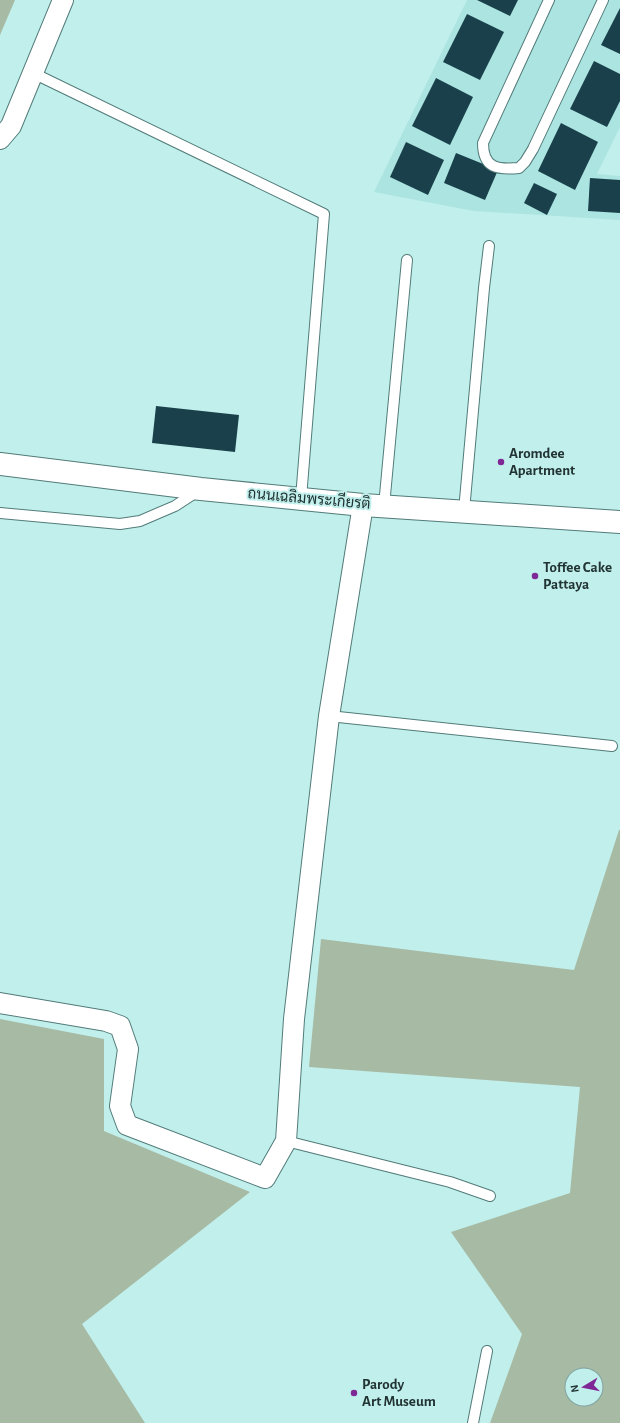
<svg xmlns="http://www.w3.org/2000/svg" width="620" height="1423" viewBox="0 0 620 1423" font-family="'Alegreya Sans',Sarabun,sans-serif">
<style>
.built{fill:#ace4e1}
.green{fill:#a7baa4;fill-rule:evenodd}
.building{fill:#1a414b}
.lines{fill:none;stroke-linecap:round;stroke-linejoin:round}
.service-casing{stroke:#517b79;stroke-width:12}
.minor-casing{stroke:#517b79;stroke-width:22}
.tertiary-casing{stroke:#517b79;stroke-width:24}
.service{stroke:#fff;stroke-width:10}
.minor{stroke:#fff;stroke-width:20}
.tertiary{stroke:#fff;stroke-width:22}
.poi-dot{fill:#7e2795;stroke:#c1efec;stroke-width:1.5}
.labels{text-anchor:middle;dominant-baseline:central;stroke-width:4;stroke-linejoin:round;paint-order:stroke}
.poi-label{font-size:15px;font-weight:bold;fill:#213332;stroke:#c1efec;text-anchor:start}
.street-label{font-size:15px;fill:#213332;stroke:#c1efec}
</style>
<rect width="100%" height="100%" fill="#c1efec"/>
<!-- built -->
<polygon class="built" points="467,0 620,0 620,127 597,174 620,176 620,220 474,211 374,192"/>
<!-- green -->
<g class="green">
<polygon points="0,0 15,0 0,35"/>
<path d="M619,830h1v593h-130l32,-89 -71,-102 119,-39 10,-106 -271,-20 12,-128 253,31zM572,1375h24v24h-24z"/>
<polygon points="0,1019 104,1039 104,1131 250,1192 82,1324 145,1423 0,1423"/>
</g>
<!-- building -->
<g class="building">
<polygon points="477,0 518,0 510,16"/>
<polygon points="620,8 620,54 601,45"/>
<polygon points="467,14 504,32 480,80 443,62"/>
<polygon points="594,61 620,74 620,101 607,127 570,109"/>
<polygon points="436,78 473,97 450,145 412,126"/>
<polygon points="561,123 598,142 575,190 538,171"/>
<polygon points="406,142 444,160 428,195 390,177"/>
<polygon points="456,153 498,170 485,200 444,183"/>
<polygon points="590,178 620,180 620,213 588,211"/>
<polygon points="534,183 557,194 547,215 524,203"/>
<polygon points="156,406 239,415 235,452 152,443"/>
</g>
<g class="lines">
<!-- service casing -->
<g class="service-casing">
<g id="service">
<path d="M549,0l-66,143c0,25 14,27 36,25l6,-6 8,-13 70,-149"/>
<polyline points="33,73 324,214 301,498"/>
<polyline points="384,506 407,260"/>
<polyline points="464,511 484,288 489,246"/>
<polyline points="0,513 120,524 140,521 175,506 198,491"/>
<polyline points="329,716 612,746"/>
<polyline points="286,1141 450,1182 490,1196"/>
<polyline points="473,1423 487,1351"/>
</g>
</g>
<!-- minor casing -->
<g class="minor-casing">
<g id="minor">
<polyline points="0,139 11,126 63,0"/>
<polyline points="0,1003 106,1021 120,1026 128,1049 120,1106 127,1125 265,1178 286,1141 294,1019 329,716 363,505"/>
</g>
</g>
<!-- tertiary casing -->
<g class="tertiary-casing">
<polyline id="tertiary" points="0,464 201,489 363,505 620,522"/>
</g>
<!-- service -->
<use href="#service" class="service"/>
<!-- minor -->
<use href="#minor" class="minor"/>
<!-- tertiary -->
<use href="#tertiary" class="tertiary"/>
</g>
<!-- markers -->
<g class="poi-dot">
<circle cx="501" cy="462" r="4"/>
<circle cx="535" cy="576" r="4"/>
<circle cx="354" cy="1393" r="4"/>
</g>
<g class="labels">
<!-- poi labels -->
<g class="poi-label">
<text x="509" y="453">Aromdee<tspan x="509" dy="17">Apartment</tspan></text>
<text x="543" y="567">Toffee Cake<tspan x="543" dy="17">Pattaya</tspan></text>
<text x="362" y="1384">Parody<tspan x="362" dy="17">Art Museum</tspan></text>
</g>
<!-- street labels -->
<g class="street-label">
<text transform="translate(309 499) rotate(5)">ถนนเฉลิมพระเกียรติ</text>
</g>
</g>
<!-- north arrow -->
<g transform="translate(584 1387) rotate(260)"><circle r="19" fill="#c1efec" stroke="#81a4a2"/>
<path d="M0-3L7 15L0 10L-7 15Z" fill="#7e2795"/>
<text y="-6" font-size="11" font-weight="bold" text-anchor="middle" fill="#213332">N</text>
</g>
</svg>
